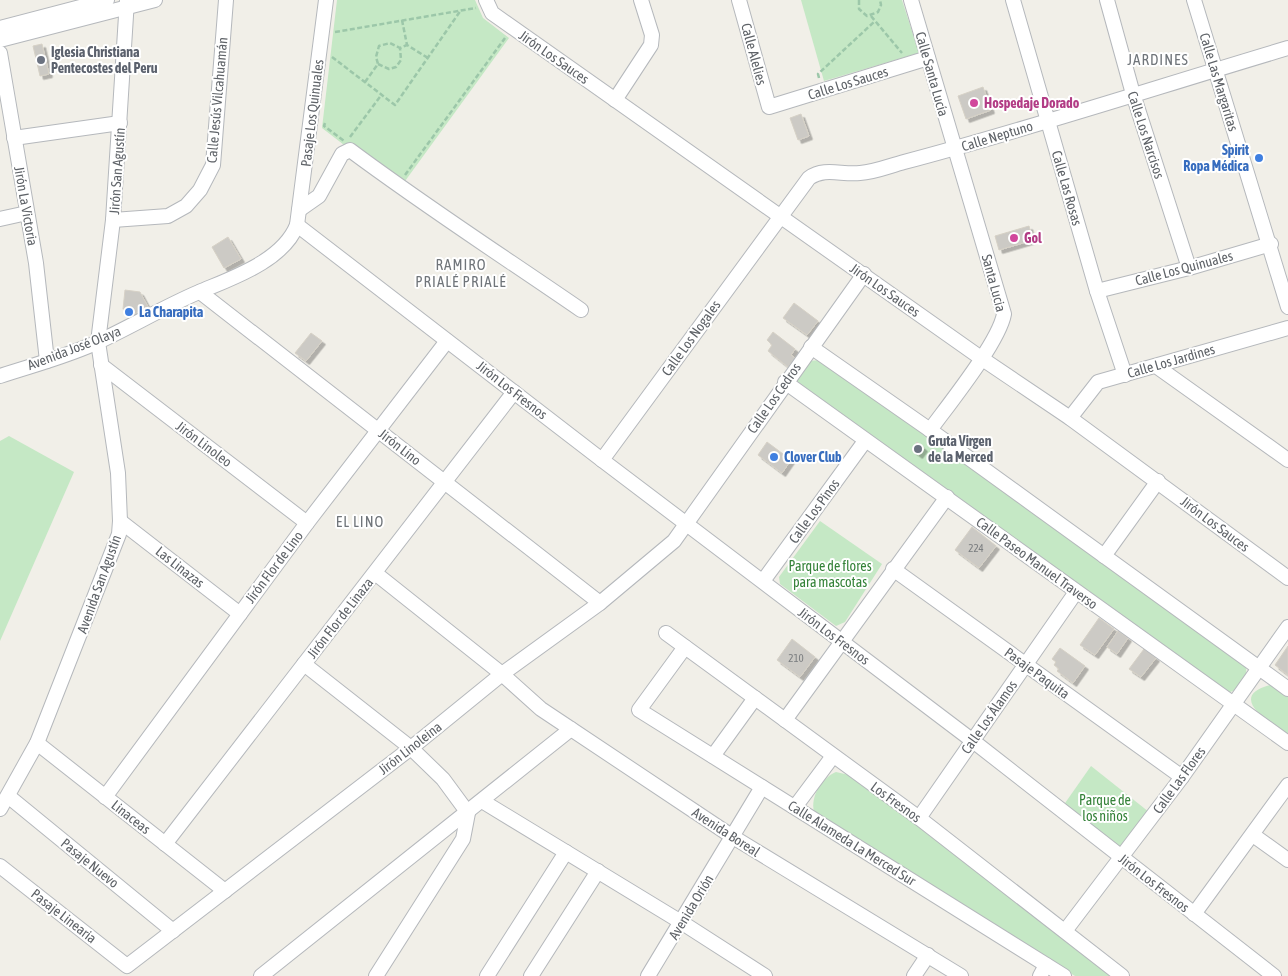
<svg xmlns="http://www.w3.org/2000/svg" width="1288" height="976" viewBox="0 0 1288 976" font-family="'Asap Condensed',sans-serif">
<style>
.green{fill:#c5e8c5}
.building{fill:#cccac5;stroke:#d6d1c6;filter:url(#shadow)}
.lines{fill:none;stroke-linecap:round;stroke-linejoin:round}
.minor-casing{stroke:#b5b8bc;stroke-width:16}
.path{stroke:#9cc7a9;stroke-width:2.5;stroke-dasharray:5 2.5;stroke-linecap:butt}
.minor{stroke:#fff;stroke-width:14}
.worship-dot{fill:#6b7280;stroke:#fff;stroke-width:2}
.hotel-dot{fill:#d1479c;stroke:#fff;stroke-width:2}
.shop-dot{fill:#3f7fe0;stroke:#fff;stroke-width:2}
.labels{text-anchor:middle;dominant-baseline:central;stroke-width:4;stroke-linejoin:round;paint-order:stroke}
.number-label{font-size:11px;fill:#7a7d7f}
.worship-label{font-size:14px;font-weight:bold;fill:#5b616d;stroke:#fff;text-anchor:start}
.street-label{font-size:14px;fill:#5f6368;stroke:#fff}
.hotel-label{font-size:14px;font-weight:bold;fill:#b23c85;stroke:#fff;text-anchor:start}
.shop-label{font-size:14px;font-weight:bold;fill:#366cbe;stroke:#fff;text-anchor:start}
.park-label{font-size:14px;fill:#348238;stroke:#fff}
.neighbourhood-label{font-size:15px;letter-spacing:1px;fill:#70757a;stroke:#fff}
</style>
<defs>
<filter id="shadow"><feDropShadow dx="3.5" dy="3.5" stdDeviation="0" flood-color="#0004"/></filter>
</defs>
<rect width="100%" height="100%" fill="#f1efe8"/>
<!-- green -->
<g class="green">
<polygon points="337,0 475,0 483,18 509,38 400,188 322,128"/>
<polygon points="801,0 902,0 919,53 824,81"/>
<path d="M821,360l424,304c5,14 -5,27 -19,29l-424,-304 -6,-10 12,-18z"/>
<polygon points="9,436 74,472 0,641 0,441"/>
<polygon points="820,521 882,564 845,622 836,626 780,584 779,577"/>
<path d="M1270,685l8,2 10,8v40c-16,-11 -63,-38 -18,-50z"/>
<polygon points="1091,766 1149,812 1121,851 1063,806"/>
<path d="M836,772l13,3 41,30 222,171h-37l-261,-164c-4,-16 8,-34 22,-40z"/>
</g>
<!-- building -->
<g class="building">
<polygon points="42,44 49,74 40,76 33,46"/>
<polygon points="983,87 991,110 966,119 958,96"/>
<polygon points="801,114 809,136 798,140 790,118"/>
<polygon points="1029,226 1033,240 999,250 995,236"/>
<polygon points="228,237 241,259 224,268 212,247"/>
<polygon points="125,290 140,292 148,307 131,316 126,313 123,309"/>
<polygon points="794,303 818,321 807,335 783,318"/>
<polygon points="773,332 795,349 791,355 795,358 788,367 768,351 772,345 767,340"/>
<polygon points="311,333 322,341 306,361 295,353"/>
<polygon points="767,442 791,460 782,473 758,455"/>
<polygon points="917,442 924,448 919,455 912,450"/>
<polygon points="972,527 996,546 979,568 955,550"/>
<polygon points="1099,618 1114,629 1095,655 1080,645"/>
<polygon points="1118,631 1128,638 1117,654 1107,647"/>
<polygon points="792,639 815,657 800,677 777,660"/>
<polygon points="1288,646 1288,675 1275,665"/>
<polygon points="1060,648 1085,666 1073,683 1057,671 1059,669 1054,665 1056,662 1052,659"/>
<polygon points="1144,649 1156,658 1141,677 1129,669"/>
</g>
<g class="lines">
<!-- minor casing -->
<g class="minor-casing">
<g id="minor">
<polyline points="486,0 492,13 981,358 1070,418 1288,578"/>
<polyline points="739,0 769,107 928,58"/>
<path d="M911,0l93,314c-5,28 -55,90 -74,116"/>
<polyline points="1013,0 1097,291 1125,375"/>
<polyline points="1107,0 1133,94 1189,268"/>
<polyline points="1194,0 1288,307"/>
<polyline points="0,28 107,0"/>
<polyline points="0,40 155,0"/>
<polyline points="0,53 36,263 47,361"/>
<polyline points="615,100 651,45 652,35 641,0"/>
<polyline points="14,138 120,123"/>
<path d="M299,210l20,-14 23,-42 8,-4c75,56 154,107 231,160"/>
<polyline points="0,219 27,213"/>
<polyline points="113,220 168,216 186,206 200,190 213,165 226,0"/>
<polyline points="297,225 602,460 973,741 1274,976"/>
<polyline points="1097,291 1189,268 1271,244"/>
<polyline points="200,292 600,603"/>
<polyline points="811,347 930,430 1288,689"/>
<polyline points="101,365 307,523"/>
<polyline points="1156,366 1288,460"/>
<path d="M0,376c33,-11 69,-20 100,-35 34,-16 66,-35 99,-49 33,-14 84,-31 98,-67l29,-225"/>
<polyline points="785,382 1288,743"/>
<polyline points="1070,418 1098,382 1288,328"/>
<path d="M602,460l207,-282c16,-11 32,-3 51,-5 15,-1 29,-7 44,-11 129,-34 256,-76 384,-114"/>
<polyline points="120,521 240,614"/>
<polyline points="1104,556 1158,481"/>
<polyline points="893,569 1182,777"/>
<polyline points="375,573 502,674 541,709 733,837 961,976"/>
<polyline points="763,581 865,441"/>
<polyline points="666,633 919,818 1122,976"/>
<polyline points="685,647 639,710 1064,976"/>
<polyline points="304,664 411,748 443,779 468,813 463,839 376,976"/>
<polyline points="785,720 947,497"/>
<polyline points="37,743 225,891"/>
<polyline points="713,756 755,698"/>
<polyline points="8,796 173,931"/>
<polyline points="105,797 307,523 447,341"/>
<polyline points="482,801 681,922 765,976"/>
<polyline points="795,807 833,756"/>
<polyline points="0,809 37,743 119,534 120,521 118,473 98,342 113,220 127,0"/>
<polyline points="919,818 1076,592"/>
<polyline points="1253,835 1288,860"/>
<polyline points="165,844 514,392"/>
<polyline points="0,866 127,966 411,748 502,674 600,603 674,541 864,274"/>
<polyline points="1194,914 1288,785"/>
<polyline points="1065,931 1182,777 1288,627"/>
<polyline points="261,976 571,729"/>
<polyline points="487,976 566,852"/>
<polyline points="531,976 598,871"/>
<polyline points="648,976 762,787"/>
<polyline points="914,976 928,955"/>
<polyline points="1040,976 1046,965"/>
</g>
</g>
<!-- path -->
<g class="path">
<polyline points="859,0 859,9 867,16 878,12 881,5 880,0"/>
<polyline points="871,16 902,53"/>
<polyline points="402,20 407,45 428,58"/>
<polyline points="335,32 476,8"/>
<polyline points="332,57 395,105 461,10"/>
<polyline points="378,64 389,69 396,67 401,60 400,48"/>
<polyline points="819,78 818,74 875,21"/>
<polyline points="365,82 378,64 376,57 379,46 390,43 400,48 407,45"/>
<polyline points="325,123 324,126 344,141"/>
<polyline points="350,137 382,94"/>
<polyline points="405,175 505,38"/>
</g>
<!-- minor -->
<use href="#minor" class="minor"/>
</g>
<!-- markers -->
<g class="worship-dot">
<circle cx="41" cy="60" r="5"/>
<circle cx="918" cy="449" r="5"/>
</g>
<g class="hotel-dot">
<circle cx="974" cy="103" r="5"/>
<circle cx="1014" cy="238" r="5"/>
</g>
<g class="shop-dot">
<circle cx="1259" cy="158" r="5"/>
<circle cx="129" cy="312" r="5"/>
<circle cx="774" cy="457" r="5"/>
</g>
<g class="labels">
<!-- number labels -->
<g class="number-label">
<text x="976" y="548">224</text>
<text x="796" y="658">210</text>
</g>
<!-- worship labels -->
<g class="worship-label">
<text x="51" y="52">Iglesia Christiana<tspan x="51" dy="16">Pentecostes del Peru</tspan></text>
<text x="928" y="441">Gruta Virgen<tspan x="928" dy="16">de la Merced</tspan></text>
</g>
<!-- street labels -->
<g class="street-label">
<text transform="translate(754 54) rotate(75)">Calle Alelies</text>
<text transform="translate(554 57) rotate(35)">Jirón Los Sauces</text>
<text transform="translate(932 74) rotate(74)">Calle Santa Lucía</text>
<text transform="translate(1219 82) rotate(73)">Calle Las Margaritas</text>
<text transform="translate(848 83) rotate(-17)">Calle Los Sauces</text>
<text transform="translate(217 100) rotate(-85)">Calle Jesús Vilcahuamán</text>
<text transform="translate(312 113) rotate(-83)">Pasaje Los Quinuales</text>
<text transform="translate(1146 135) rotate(72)">Calle Los Narcisos</text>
<text transform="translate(997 136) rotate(-17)">Calle Neptuno</text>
<text transform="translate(117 171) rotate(-86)">Jirón San Agustín</text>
<text transform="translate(1067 188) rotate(74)">Calle Las Rosas</text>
<text transform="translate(26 206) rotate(80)">Jirón La Victoria</text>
<text transform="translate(1184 268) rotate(-15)">Calle Los Quinuales</text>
<text transform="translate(994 283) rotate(75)">Santa Lucia</text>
<text transform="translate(885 290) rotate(35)">Jirón Los Sauces</text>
<text transform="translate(691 338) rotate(-54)">Calle Los Nogales</text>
<text transform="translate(74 348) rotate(-21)">Avenida José Olaya</text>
<text transform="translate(1171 361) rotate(-16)">Calle Los Jardines</text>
<text transform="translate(512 390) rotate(38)">Jirón Los Fresnos</text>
<text transform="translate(774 398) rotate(-55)">Calle Los Cedros</text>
<text transform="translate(204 444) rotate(37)">Jirón Linoleo</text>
<text transform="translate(400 447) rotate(38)">Jirón Lino</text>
<text transform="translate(814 511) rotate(-54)">Calle Los Pinos</text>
<text transform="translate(1215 524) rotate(37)">Jirón Los Sauces</text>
<text transform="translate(1037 563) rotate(36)">Calle Paseo Manuel Traverso</text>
<text transform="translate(180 567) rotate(38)">Las Linazas</text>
<text transform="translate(274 567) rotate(-53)">Jirón Flor de Lino</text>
<text transform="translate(99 584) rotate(-70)">Avenida San Agustín</text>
<text transform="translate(340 618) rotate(-52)">Jirón Flor de Linaza</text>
<text transform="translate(834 636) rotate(37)">Jirón Los Fresnos</text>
<text transform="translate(1037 673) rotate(36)">Pasaje Paquita</text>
<text transform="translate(989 717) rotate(-55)">Calle Los Álamos</text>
<text transform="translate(410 748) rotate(-38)">Jirón Linoleina</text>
<text transform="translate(1179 780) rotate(-54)">Calle Las Flores</text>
<text transform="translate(896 802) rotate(36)">Los Fresnos</text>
<text transform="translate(131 817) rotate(38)">Linaceas</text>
<text transform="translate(726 832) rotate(33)">Avenida Boreal</text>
<text transform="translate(852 843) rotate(32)">Calle Alameda La Merced Sur</text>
<text transform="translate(90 863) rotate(39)">Pasaje Nuevo</text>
<text transform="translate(1154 883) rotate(38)">Jirón Los Fresnos</text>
<text transform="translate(691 907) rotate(-59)">Avenida Orión</text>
<text transform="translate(64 916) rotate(38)">Pasaje Linearia</text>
</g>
<!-- hotel labels -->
<g class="hotel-label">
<text x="984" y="103">Hospedaje Dorado</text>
<text x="1024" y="238">Gol</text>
</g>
<!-- shop labels -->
<g class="shop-label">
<text x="1249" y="150" text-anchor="end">Spirit<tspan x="1249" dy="16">Ropa Médica</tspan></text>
<text x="139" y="312">La Charapita</text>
<text x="784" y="457">Clover Club</text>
</g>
<!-- park labels -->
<g class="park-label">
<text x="830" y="566">Parque de flores<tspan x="830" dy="16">para mascotas</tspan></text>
<text x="1105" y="800">Parque de<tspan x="1105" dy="16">los niños</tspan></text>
</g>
<!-- neighbourhood labels -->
<g class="neighbourhood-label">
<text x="1158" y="59">JARDINES</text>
<text x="461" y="264">RAMIRO<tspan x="461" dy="17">PRIALÉ PRIALÉ</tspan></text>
<text x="360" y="521">EL LINO</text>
</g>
</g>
</svg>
